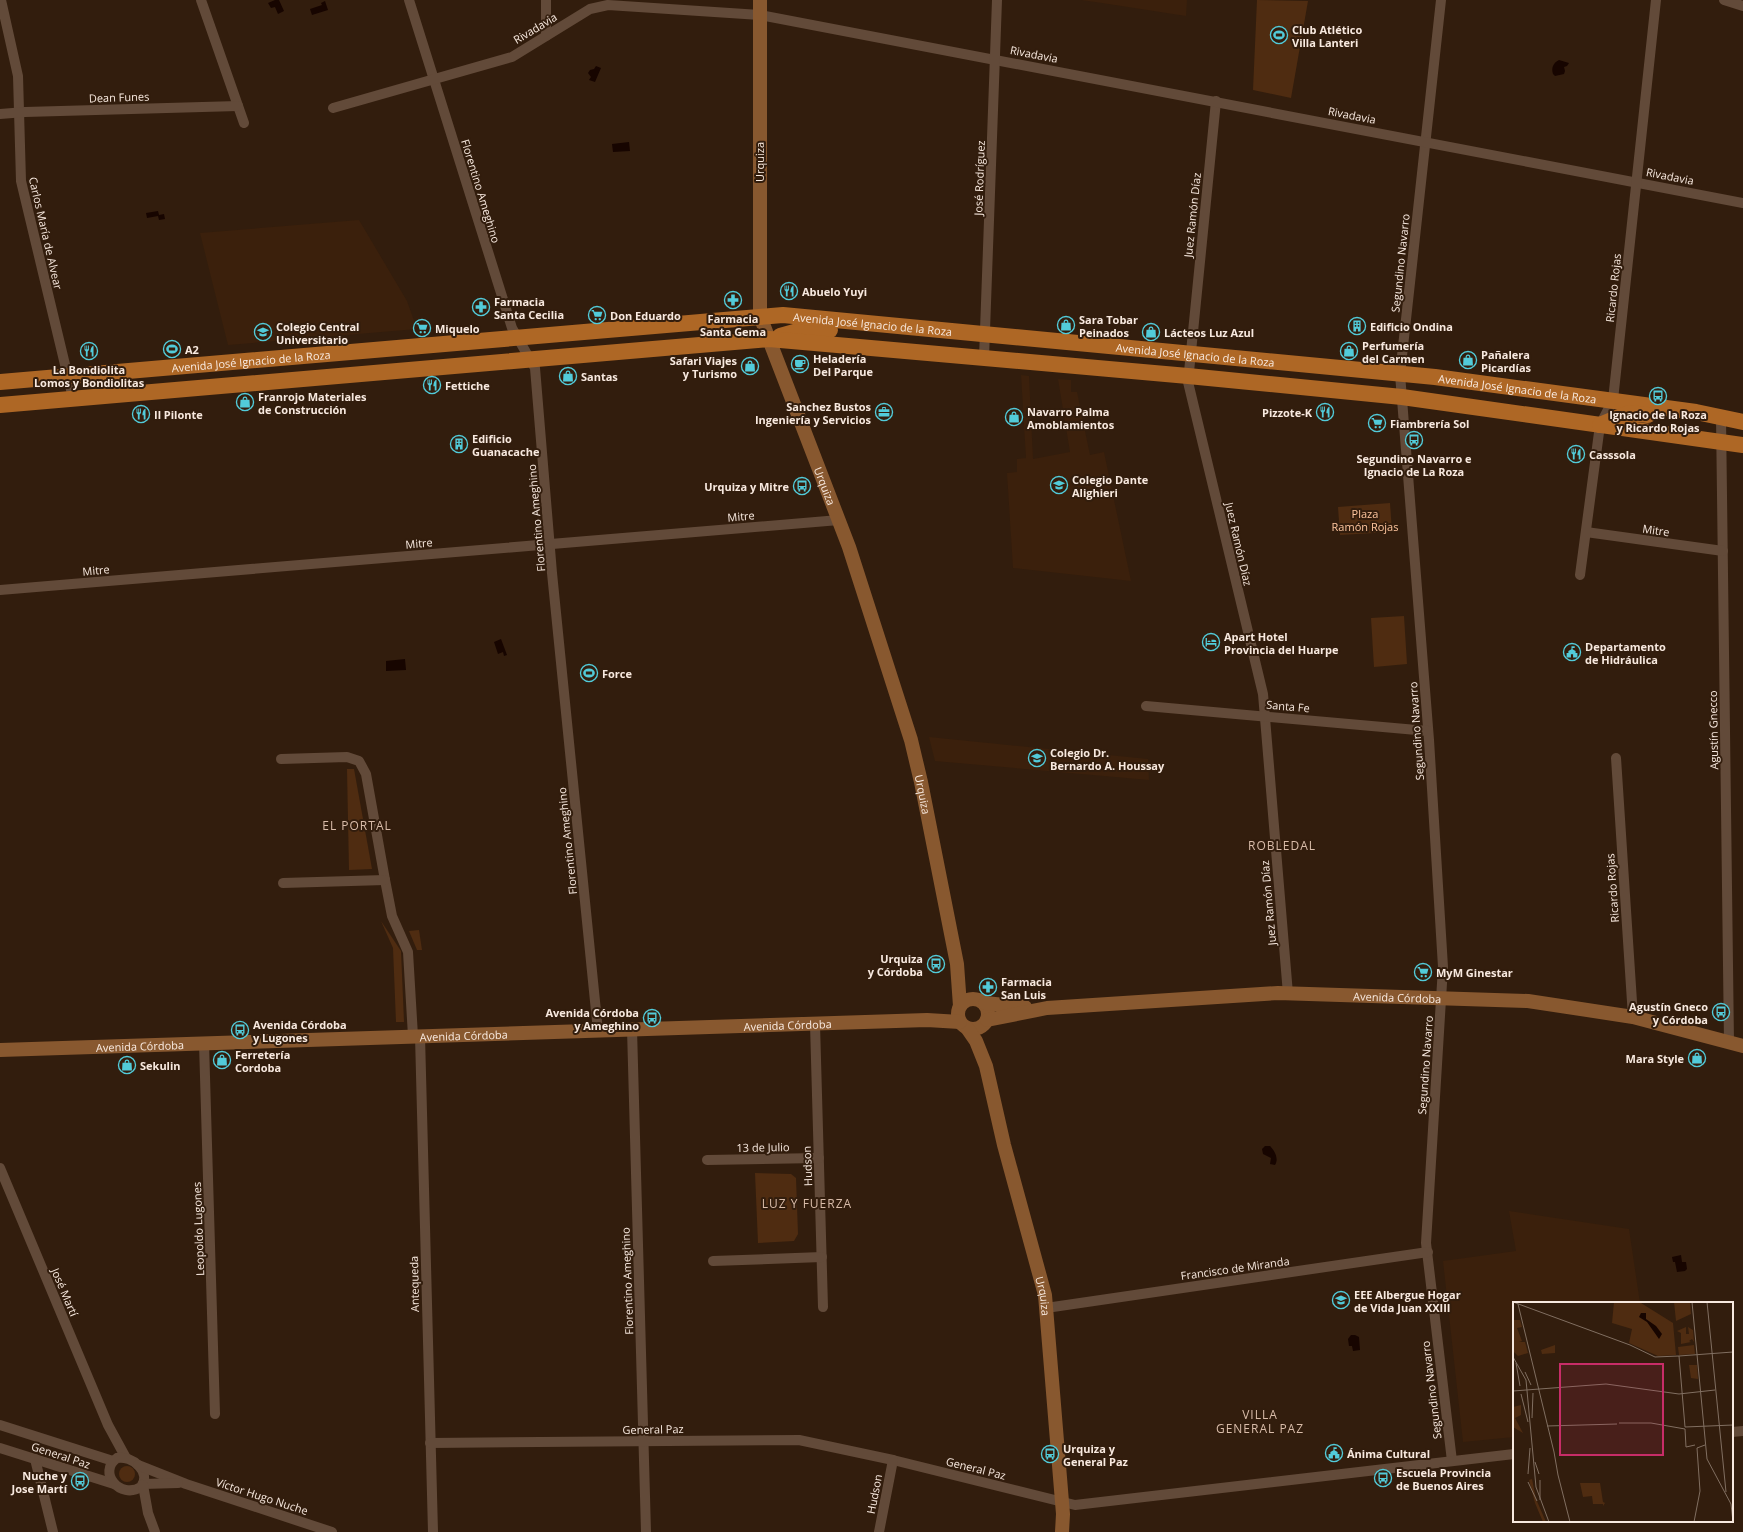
<svg xmlns="http://www.w3.org/2000/svg" width="1743" height="1532" viewBox="0 0 1743 1532" font-family="'Open Sans',sans-serif">
<style>
.built{fill:#3b200c}
.green{fill:#4f2c11}
.water{fill:#170500}
.lines{fill:none;stroke-linecap:round;stroke-linejoin:round}
.street{stroke:#624a39;stroke-width:10}
.secondary{stroke:#88582f;stroke-width:14}
.primary{stroke:#ae6725;stroke-width:16}
.labels{text-anchor:middle;dominant-baseline:central;stroke-width:4;stroke-linejoin:round;paint-order:stroke}
.street-label{font-size:11px;fill:#f8e9df;stroke:#321d0d}
.poi-label{font-size:11px;font-weight:bold;fill:#f8e9df;stroke:#321d0d;text-anchor:start}
.park-label{font-size:11px;fill:#ffc69f;stroke:#321d0d}
.neighbourhood-label{font-size:12px;letter-spacing:1px;fill:#d9bca9;stroke:#321d0d}
.inset-road{fill:none;stroke:#816f61;stroke-width:1}
.view{fill:#c72d68;fill-opacity:0.15;stroke:#c72d68;stroke-width:2}
.inset-edge{fill:none;stroke:#f8e9df;stroke-width:2}
</style>
<rect width="100%" height="100%" fill="#321d0d"/>
<!-- built -->
<g class="built">
<polygon points="1081,0 1187,0 1186,16 1102,3"/>
<polygon points="359,220 407,301 417,329 228,345 200,233"/>
<polygon points="1021,375 1029,376 1033,459 1070,452 1058,379 1071,380 1071,392 1077,392 1090,455 1104,452 1131,581 1013,568 1007,473 1017,472 1017,459 1026,458"/>
<polygon points="929,737 1148,759 1149,780 935,761"/>
<polygon points="1509,1211 1629,1229 1640,1303 1514,1303 1514,1437 1463,1442 1443,1261 1516,1251"/>
</g>
<!-- green -->
<g class="green">
<polygon points="1257,0 1308,1 1291,98 1253,90"/>
<polygon points="1390,503 1392,532 1340,535 1338,507"/>
<polygon points="1404,616 1407,664 1374,667 1371,618"/>
<polygon points="347,769 354,769 372,869 349,870"/>
<polygon points="381,921 401,951 404,1022 396,1022 393,948"/>
<polygon points="419,930 422,950 417,950 409,931"/>
<polygon points="755,1173 791,1174 796,1178 798,1234 794,1241 758,1243"/>
<circle cx="127" cy="1474" r="8"/>
</g>
<!-- water -->
<g class="water">
<polygon points="275,0 279,0 284,11 278,14 275,7 271,8 268,3"/>
<polygon points="325,1 328,10 312,15 310,9 322,5 321,3"/>
<path d="M1559,60l10,3 -2,3 -3,1 1,4 -1,3 -9,2 -2,-2c-2,-6 0,-11 6,-14z"/>
<polygon points="596,66 601,68 595,82 589,80 591,77 588,73 590,70 594,69"/>
<polygon points="629,142 630,151 613,152 612,144"/>
<polygon points="158,211 159,215 164,214 165,219 159,220 158,216 147,218 146,213"/>
<polygon points="501,639 507,655 504,656 503,652 498,654 494,642"/>
<polygon points="405,659 406,670 386,671 386,661"/>
<path d="M1265,1146h5c5,5 9,13 5,19l-5,-1 1,-6 -8,-4 -1,-5z"/>
<polygon points="1681,1255 1682,1262 1686,1262 1687,1269 1685,1271 1677,1272 1675,1262 1673,1262 1672,1257"/>
<polygon points="1351,1335 1355,1335 1359,1337 1360,1350 1353,1351 1352,1346 1349,1346 1348,1339"/>
</g>
<g class="lines">
<!-- street -->
<g class="street">
<polyline points="1,0 18,76 21,181 73,398"/>
<polyline points="201,0 244,123"/>
<polyline points="409,0 512,328 535,368 552,573 598,1031"/>
<polyline points="1441,0 1400,374 1429,740 1443,967 1426,1243 1452,1461"/>
<polyline points="1724,0 1743,6"/>
<polyline points="546,36 546,0"/>
<polyline points="1216,101 1188,382 1263,694 1288,994"/>
<polyline points="333,108 512,57 590,9 608,5 760,15 1743,203"/>
<polyline points="0,114 25,112 238,106"/>
<polyline points="984,358 997,0"/>
<polyline points="1721,417 1729,1043"/>
<polyline points="1586,532 1723,551"/>
<polyline points="1580,575 1600,425 1613,400 1656,0"/>
<polyline points="0,590 839,520"/>
<polyline points="1146,706 1428,731"/>
<polyline points="1616,758 1633,1017"/>
<polyline points="281,759 347,757 359,761 366,774 385,880 392,916 408,952 413,1036"/>
<polyline points="283,883 385,880"/>
<polyline points="815,1024 823,1307"/>
<polyline points="632,1029 646,1532"/>
<polyline points="420,1036 433,1532"/>
<polyline points="204,1043 215,1414"/>
<polyline points="707,1160 819,1158"/>
<polyline points="0,1168 108,1425 126,1458"/>
<polyline points="713,1261 822,1257"/>
<polyline points="1046,1308 1428,1252"/>
<polyline points="0,1425 113,1461"/>
<polyline points="1732,1432 1743,1431"/>
<polyline points="430,1443 799,1440 893,1460 1075,1505 1514,1454"/>
<polyline points="0,1448 114,1484"/>
<path d="M117,1458c15,-3 35,14 24,29 -21,13 -44,-15 -24,-29z"/>
<polyline points="35,1459 53,1532"/>
<polyline points="138,1465 186,1484 332,1532"/>
<polyline points="143,1484 178,1483"/>
<polyline points="143,1485 148,1513 155,1532"/>
<polyline points="879,1532 893,1460"/>
</g>
<!-- secondary -->
<g class="secondary">
<path id="s1" d="M760,0v316l89,231 62,193 10,42 36,182 3,42"/>
<circle cx="973" cy="1014" r="15"/>
<polyline points="985,1003 1025,1007"/>
<path id="s2" d="M987,1020l60,-12 231,-15 250,8 105,16 110,29"/>
<path id="s3" d="M967,1028l9,13 10,25 18,79 41,150 18,219 -1,18"/>
<path id="s4" d="M0,1050l927,-30 33,2"/>
</g>
<!-- primary -->
<g class="primary">
<polyline points="780,336 805,329 830,330"/>
<path id="s5" d="M0,382l783,-67 652,62 261,35 47,10"/>
<polyline points="0,405 769,339 1188,376 1402,397 1743,445"/>
<polyline points="1600,425 1629,413 1648,415"/>
</g>
</g>
<!-- icons -->
<defs>
<g id="stadium-ring" transform="scale(0.9)"><circle r="9.5" fill="#321d0d" stroke="#52cbd9" stroke-width="1.5"/><path d="M0-5a6.5 5 0 1 0 0 10a6.5 5 0 1 0 0-10ZM-3.5-1.8h7v3.6h-7Z" fill="#52cbd9"/></g>
<g id="restaurant-ring" transform="scale(0.9)"><circle r="9.5" fill="#321d0d" stroke="#52cbd9" stroke-width="1.5"/><path d="M-5-6h1v4h1v-4h1v4h1v-4h1v5L-1.5 .5V6h-2V.5L-5-1ZM5-6V6H3V1.5H1.5Q1.5-4 5-6Z" fill="#52cbd9"/></g>
<g id="pharmacy-ring" transform="scale(0.9)"><circle r="9.5" fill="#321d0d" stroke="#52cbd9" stroke-width="1.5"/><path d="M-2-6h4v4h4v4h-4v4h-4v-4h-4v-4h4Z" fill="#52cbd9"/></g>
<g id="supermarket-ring" transform="scale(0.9)"><circle r="9.5" fill="#321d0d" stroke="#52cbd9" stroke-width="1.5"/><path d="M-6-5.5h2.5l.6 2H6L4.5 2H-2.5L-4.4-4H-6ZM-1.5 3.2a1.3 1.3 0 1 0 .1 0ZM3 3.2a1.3 1.3 0 1 0 .1 0Z" fill="#52cbd9"/></g>
<g id="shop-ring" transform="scale(0.9)"><circle r="9.5" fill="#321d0d" stroke="#52cbd9" stroke-width="1.5"/><path d="M-5-2.5h2.3a2.7 3.5 0 0 1 5.4 0H5L5.5 6h-11ZM-1.5-2.5h3a1.5 2.3 0 0 0-3 0Z" fill="#52cbd9"/></g>
<g id="building-ring" transform="scale(0.9)"><circle r="9.5" fill="#321d0d" stroke="#52cbd9" stroke-width="1.5"/><path d="M-4-6H4V6H1V3H-1V6H-4ZM-2.5-4.3h1.7v1.8h-1.7ZM.8-4.3h1.7v1.8H.8ZM-2.5-1h1.7V.8h-1.7ZM.8-1h1.7V.8H.8Z" fill="#52cbd9"/></g>
<g id="school-ring" transform="scale(0.9)"><circle r="9.5" fill="#321d0d" stroke="#52cbd9" stroke-width="1.5"/><path d="M0-5L7-2L0 1L-7-2ZM-4 1L0 2.5L4 1V4Q0 6-4 4Z" fill="#52cbd9"/></g>
<g id="cafe-ring" transform="scale(0.9)"><circle r="9.5" fill="#321d0d" stroke="#52cbd9" stroke-width="1.5"/><path d="M-5.5-4.5H6V0H3Q3 3.5 0 3.5H-2.5Q-5.5 3.5-5.5 0ZM3-3.2v2h1.7v-2ZM-6 4.5H4V6H-6Z" fill="#52cbd9"/></g>
<g id="bus-ring" transform="scale(0.9)"><circle r="9.5" fill="#321d0d" stroke="#52cbd9" stroke-width="1.5"/><path d="M-5-6H5V4H4V6H2V4H-2V6H-4V4H-5ZM-3.5-4V0h7V-4ZM-3.5 1.2v1.5H-2V1.2ZM2 1.2v1.5H3.5V1.2Z" fill="#52cbd9"/></g>
<g id="office-ring" transform="scale(0.9)"><circle r="9.5" fill="#321d0d" stroke="#52cbd9" stroke-width="1.5"/><path d="M-6-3h4V-5.5h4V-3h4V5H-6ZM-1-4.5V-3h2v-1.5ZM-6 0V1H6V0Z" fill="#52cbd9"/></g>
<g id="hotel-ring" transform="scale(0.9)"><circle r="9.5" fill="#321d0d" stroke="#52cbd9" stroke-width="1.5"/><path d="M-6-4.5h1.5V1H6V5H4.5V3h-9V5H-6ZM-4 0a1.8 1.8 0 1 1 3.6 0ZM.5 0V-2.5h3Q6-2.5 6 0Z" fill="#52cbd9"/></g>
<g id="civic-ring" transform="scale(0.9)"><circle r="9.5" fill="#321d0d" stroke="#52cbd9" stroke-width="1.5"/><path d="M-.6-6.5H3V-4.5H.6V-3L4-1V1h2V6H-6V1h2V-1L-.6-3ZM-1.2 2.5V6h2.4V2.5Z" fill="#52cbd9"/></g>
</defs>
<g fill-rule="evenodd">
<use href="#stadium-ring" x="1279" y="35"/>
<use href="#restaurant-ring" x="789" y="291"/>
<use href="#pharmacy-ring" x="733" y="300"/>
<use href="#pharmacy-ring" x="481" y="307"/>
<use href="#supermarket-ring" x="597" y="315"/>
<use href="#shop-ring" x="1066" y="325"/>
<use href="#building-ring" x="1357" y="326"/>
<use href="#supermarket-ring" x="422" y="328"/>
<use href="#school-ring" x="263" y="332"/>
<use href="#shop-ring" x="1151" y="332"/>
<use href="#stadium-ring" x="172" y="349"/>
<use href="#restaurant-ring" x="89" y="351"/>
<use href="#shop-ring" x="1349" y="351"/>
<use href="#shop-ring" x="1468" y="360"/>
<use href="#cafe-ring" x="800" y="364"/>
<use href="#shop-ring" x="750" y="366"/>
<use href="#shop-ring" x="568" y="376"/>
<use href="#restaurant-ring" x="432" y="385"/>
<use href="#bus-ring" x="1658" y="396"/>
<use href="#shop-ring" x="245" y="402"/>
<use href="#office-ring" x="884" y="412"/>
<use href="#restaurant-ring" x="1325" y="412"/>
<use href="#restaurant-ring" x="141" y="414"/>
<use href="#shop-ring" x="1014" y="417"/>
<use href="#supermarket-ring" x="1377" y="423"/>
<use href="#bus-ring" x="1414" y="440"/>
<use href="#building-ring" x="459" y="444"/>
<use href="#restaurant-ring" x="1576" y="454"/>
<use href="#school-ring" x="1059" y="485"/>
<use href="#bus-ring" x="802" y="486"/>
<use href="#hotel-ring" x="1211" y="642"/>
<use href="#civic-ring" x="1572" y="652"/>
<use href="#stadium-ring" x="589" y="673"/>
<use href="#school-ring" x="1037" y="758"/>
<use href="#bus-ring" x="936" y="964"/>
<use href="#supermarket-ring" x="1423" y="972"/>
<use href="#pharmacy-ring" x="988" y="987"/>
<use href="#bus-ring" x="1721" y="1012"/>
<use href="#bus-ring" x="652" y="1018"/>
<use href="#bus-ring" x="240" y="1030"/>
<use href="#shop-ring" x="1697" y="1058"/>
<use href="#shop-ring" x="222" y="1060"/>
<use href="#shop-ring" x="127" y="1065"/>
<use href="#school-ring" x="1341" y="1300"/>
<use href="#civic-ring" x="1334" y="1453"/>
<use href="#bus-ring" x="1050" y="1454"/>
<use href="#bus-ring" x="1383" y="1478"/>
<use href="#bus-ring" x="80" y="1481"/>
</g>
<g class="labels">
<!-- street labels -->
<g class="street-label">
<text transform="translate(535 28) rotate(-31)">Rivadavia</text>
<text transform="translate(1034 54) rotate(11)">Rivadavia</text>
<text transform="translate(119 97) rotate(-2)">Dean Funes</text>
<text transform="translate(1352 115) rotate(11)">Rivadavia</text>
<text transform="translate(759 162) rotate(-90)">Urquiza</text>
<text transform="translate(1670 176) rotate(11)">Rivadavia</text>
<text transform="translate(979 178) rotate(-88)">José Rodríguez</text>
<text transform="translate(481 191) rotate(73)">Florentino Ameghino</text>
<text transform="translate(1192 215) rotate(-84)">Juez Ramón Díaz</text>
<text transform="translate(46 233) rotate(77)">Carlos María de Alvear</text>
<text transform="translate(1400 263) rotate(-84)">Segundino Navarro</text>
<text transform="translate(1613 288) rotate(-84)">Ricardo Rojas</text>
<text stroke="none"><textPath href="#s5" startOffset="876">Avenida José Ignacio de la Roza</textPath></text>
<text stroke="none"><textPath href="#s5" startOffset="1200">Avenida José Ignacio de la Roza</textPath></text>
<text stroke="none"><textPath href="#s5" startOffset="252">Avenida José Ignacio de la Roza</textPath></text>
<text stroke="none"><textPath href="#s5" startOffset="1524">Avenida José Ignacio de la Roza</textPath></text>
<text stroke="none"><textPath href="#s1" startOffset="498">Urquiza</textPath></text>
<text transform="translate(741 516) rotate(-5)">Mitre</text>
<text transform="translate(536 518) rotate(-95)">Florentino Ameghino</text>
<text transform="translate(1656 530) rotate(8)">Mitre</text>
<text transform="translate(419 543) rotate(-5)">Mitre</text>
<text transform="translate(1239 544) rotate(77)">Juez Ramón Díaz</text>
<text transform="translate(96 570) rotate(-5)">Mitre</text>
<text transform="translate(1288 706) rotate(5)">Santa Fe</text>
<text transform="translate(1713 730) rotate(-91)">Agustín Gnecco</text>
<text transform="translate(1416 731) rotate(-94)">Segundino Navarro</text>
<text stroke="none"><textPath href="#s1" startOffset="822">Urquiza</textPath></text>
<text transform="translate(567 841) rotate(-96)">Florentino Ameghino</text>
<text transform="translate(1612 888) rotate(-94)">Ricardo Rojas</text>
<text transform="translate(1268 903) rotate(-95)">Juez Ramón Díaz</text>
<text stroke="none"><textPath href="#s2" startOffset="412">Avenida Córdoba</textPath></text>
<text stroke="none"><textPath href="#s4" startOffset="788">Avenida Córdoba</textPath></text>
<text stroke="none"><textPath href="#s4" startOffset="464">Avenida Córdoba</textPath></text>
<text stroke="none"><textPath href="#s4" startOffset="140">Avenida Córdoba</textPath></text>
<text transform="translate(1425 1065) rotate(-86)">Segundino Navarro</text>
<text transform="translate(763 1147) rotate(-1)">13 de Julio</text>
<text transform="translate(807 1166) rotate(-92)">Hudson</text>
<text transform="translate(198 1229) rotate(-92)">Leopoldo Lugones</text>
<text transform="translate(1235 1268) rotate(-8)">Francisco de Miranda</text>
<text transform="translate(627 1281) rotate(-92)">Florentino Ameghino</text>
<text transform="translate(414 1284) rotate(-91)">Antequeda</text>
<text transform="translate(65 1292) rotate(67)">José Martí</text>
<text stroke="none"><textPath href="#s3" startOffset="280">Urquiza</textPath></text>
<text transform="translate(1431 1390) rotate(-97)">Segundino Navarro</text>
<text transform="translate(653 1429) rotate(-1)">General Paz</text>
<text transform="translate(61 1455) rotate(18)">General Paz</text>
<text transform="translate(976 1468) rotate(14)">General Paz</text>
<text transform="translate(874 1494) rotate(-79)">Hudson</text>
<text transform="translate(262 1496) rotate(18)">Víctor Hugo Nuche</text>
</g>
<!-- poi labels -->
<g class="poi-label">
<text x="1292" y="29">Club Atlético<tspan x="1292" dy="13">Villa Lanteri</tspan></text>
<text x="802" y="291">Abuelo Yuyi</text>
<text x="494" y="301">Farmacia<tspan x="494" dy="13">Santa Cecilia</tspan></text>
<text x="610" y="315">Don Eduardo</text>
<text x="733" y="318" text-anchor="middle">Farmacia<tspan x="733" dy="13">Santa Gema</tspan></text>
<text x="1079" y="319">Sara Tobar<tspan x="1079" dy="13">Peinados</tspan></text>
<text x="276" y="326">Colegio Central<tspan x="276" dy="13">Universitario</tspan></text>
<text x="1370" y="326">Edificio Ondina</text>
<text x="435" y="328">Miquelo</text>
<text x="1164" y="332">Lácteos Luz Azul</text>
<text x="1362" y="345">Perfumería<tspan x="1362" dy="13">del Carmen</tspan></text>
<text x="185" y="349">A2</text>
<text x="1481" y="354">Pañalera<tspan x="1481" dy="13">Picardías</tspan></text>
<text x="813" y="358">Heladería<tspan x="813" dy="13">Del Parque</tspan></text>
<text x="737" y="360" text-anchor="end">Safari Viajes<tspan x="737" dy="13">y Turismo</tspan></text>
<text x="89" y="369" text-anchor="middle">La Bondiolita<tspan x="89" dy="13">Lomos y Bondiolitas</tspan></text>
<text x="581" y="376">Santas</text>
<text x="445" y="385">Fettiche</text>
<text x="258" y="396">Franrojo Materiales<tspan x="258" dy="13">de Construcción</tspan></text>
<text x="871" y="406" text-anchor="end">Sanchez Bustos<tspan x="871" dy="13">Ingeniería y Servicios</tspan></text>
<text x="1027" y="411">Navarro Palma<tspan x="1027" dy="13">Amoblamientos</tspan></text>
<text x="1312" y="412" text-anchor="end">Pizzote-K</text>
<text x="154" y="414">Il Pilonte</text>
<text x="1658" y="414" text-anchor="middle">Ignacio de la Roza<tspan x="1658" dy="13">y Ricardo Rojas</tspan></text>
<text x="1390" y="423">Fiambrería Sol</text>
<text x="472" y="438">Edificio<tspan x="472" dy="13">Guanacache</tspan></text>
<text x="1589" y="454">Casssola</text>
<text x="1414" y="458" text-anchor="middle">Segundino Navarro e<tspan x="1414" dy="13">Ignacio de La Roza</tspan></text>
<text x="1072" y="479">Colegio Dante<tspan x="1072" dy="13">Alighieri</tspan></text>
<text x="789" y="486" text-anchor="end">Urquiza y Mitre</text>
<text x="1224" y="636">Apart Hotel<tspan x="1224" dy="13">Provincia del Huarpe</tspan></text>
<text x="1585" y="646">Departamento<tspan x="1585" dy="13">de Hidráulica</tspan></text>
<text x="602" y="673">Force</text>
<text x="1050" y="752">Colegio Dr.<tspan x="1050" dy="13">Bernardo A. Houssay</tspan></text>
<text x="923" y="958" text-anchor="end">Urquiza<tspan x="923" dy="13">y Córdoba</tspan></text>
<text x="1436" y="972">MyM Ginestar</text>
<text x="1001" y="981">Farmacia<tspan x="1001" dy="13">San Luis</tspan></text>
<text x="1708" y="1006" text-anchor="end">Agustín Gneco<tspan x="1708" dy="13">y Córdoba</tspan></text>
<text x="639" y="1012" text-anchor="end">Avenida Córdoba<tspan x="639" dy="13">y Ameghino</tspan></text>
<text x="253" y="1024">Avenida Córdoba<tspan x="253" dy="13">y Lugones</tspan></text>
<text x="235" y="1054">Ferretería<tspan x="235" dy="13">Cordoba</tspan></text>
<text x="1684" y="1058" text-anchor="end">Mara Style</text>
<text x="140" y="1065">Sekulin</text>
<text x="1354" y="1294">EEE Albergue Hogar<tspan x="1354" dy="13">de Vida Juan XXIII</tspan></text>
<text x="1063" y="1448">Urquiza y<tspan x="1063" dy="13">General Paz</tspan></text>
<text x="1347" y="1453">Ánima Cultural</text>
<text x="1396" y="1472">Escuela Provincia<tspan x="1396" dy="13">de Buenos Aires</tspan></text>
<text x="67" y="1475" text-anchor="end">Nuche y<tspan x="67" dy="13">Jose Martí</tspan></text>
</g>
<!-- park labels -->
<g class="park-label">
<text x="1365" y="513">Plaza<tspan x="1365" dy="13">Ramón Rojas</tspan></text>
</g>
<!-- neighbourhood labels -->
<g class="neighbourhood-label">
<text x="357" y="825">EL PORTAL</text>
<text x="1282" y="845">ROBLEDAL</text>
<text x="807" y="1203">LUZ Y FUERZA</text>
<text x="1260" y="1414">VILLA<tspan x="1260" dy="14">GENERAL PAZ</tspan></text>
</g>
</g>
<!-- overview -->
<g transform="translate(1513 1302)">
<rect width="220" height="220" fill="#321d0d"/>
<path d="M101,0l27,1 32,20 3,32 -18,1 -29,-13 3,-14 -20,-6zM161,0h16l1,12 -15,7zM0,18h7l2,7 -5,1 5,13 -3,1h6l3,11 -10,3 -5,-5zM173,25v7h3l-1,-7 5,3 1,12 -2,-3 -3,2 2,1 -10,2v-11l-4,-2zM42,43v8l-13,1 -1,-4zM181,43l1,9 -16,1 -1,-8zM176,63h8l1,14 -7,-1zM8,103v10l-6,3 8,15 -10,-6v-20zM19,177l4,20 10,23h-3l-8,-19 -6,-23zM67,181h20l3,19 2,1 -2,3v-2h-10l-1,-8 -9,1z" fill="#4f2c11"/>
<path d="M128,11h5v6l10,7 6,8 -3,5 -12,-17 -8,-5z" fill="#170500"/>
<path class="inset-road" d="M0,0l117,43 25,12 24,-1 6,71M179,0l15,157 24,45 2,18M194,0l19,190M5,2l36,148M166,54l54,-4M0,55l13,23 10,107 13,35M3,61l4,23M12,70l6,13M0,89l93,-7 73,10 36,-4M8,92l7,28M19,116l1,-25M106,121h32l34,6M34,124l70,-2M172,125l48,-2M172,127l1,18 9,-2M41,150l4,23M22,160l4,12M15,172l2,-26M45,173l12,47M27,178v20M15,180l9,19M181,220l6,-31 -3,-43 8,-3"/>
<path class="view" d="M47,62h103v91h-103z"/>
<rect width="220" height="220" class="inset-edge"/>
</g>
</svg>
